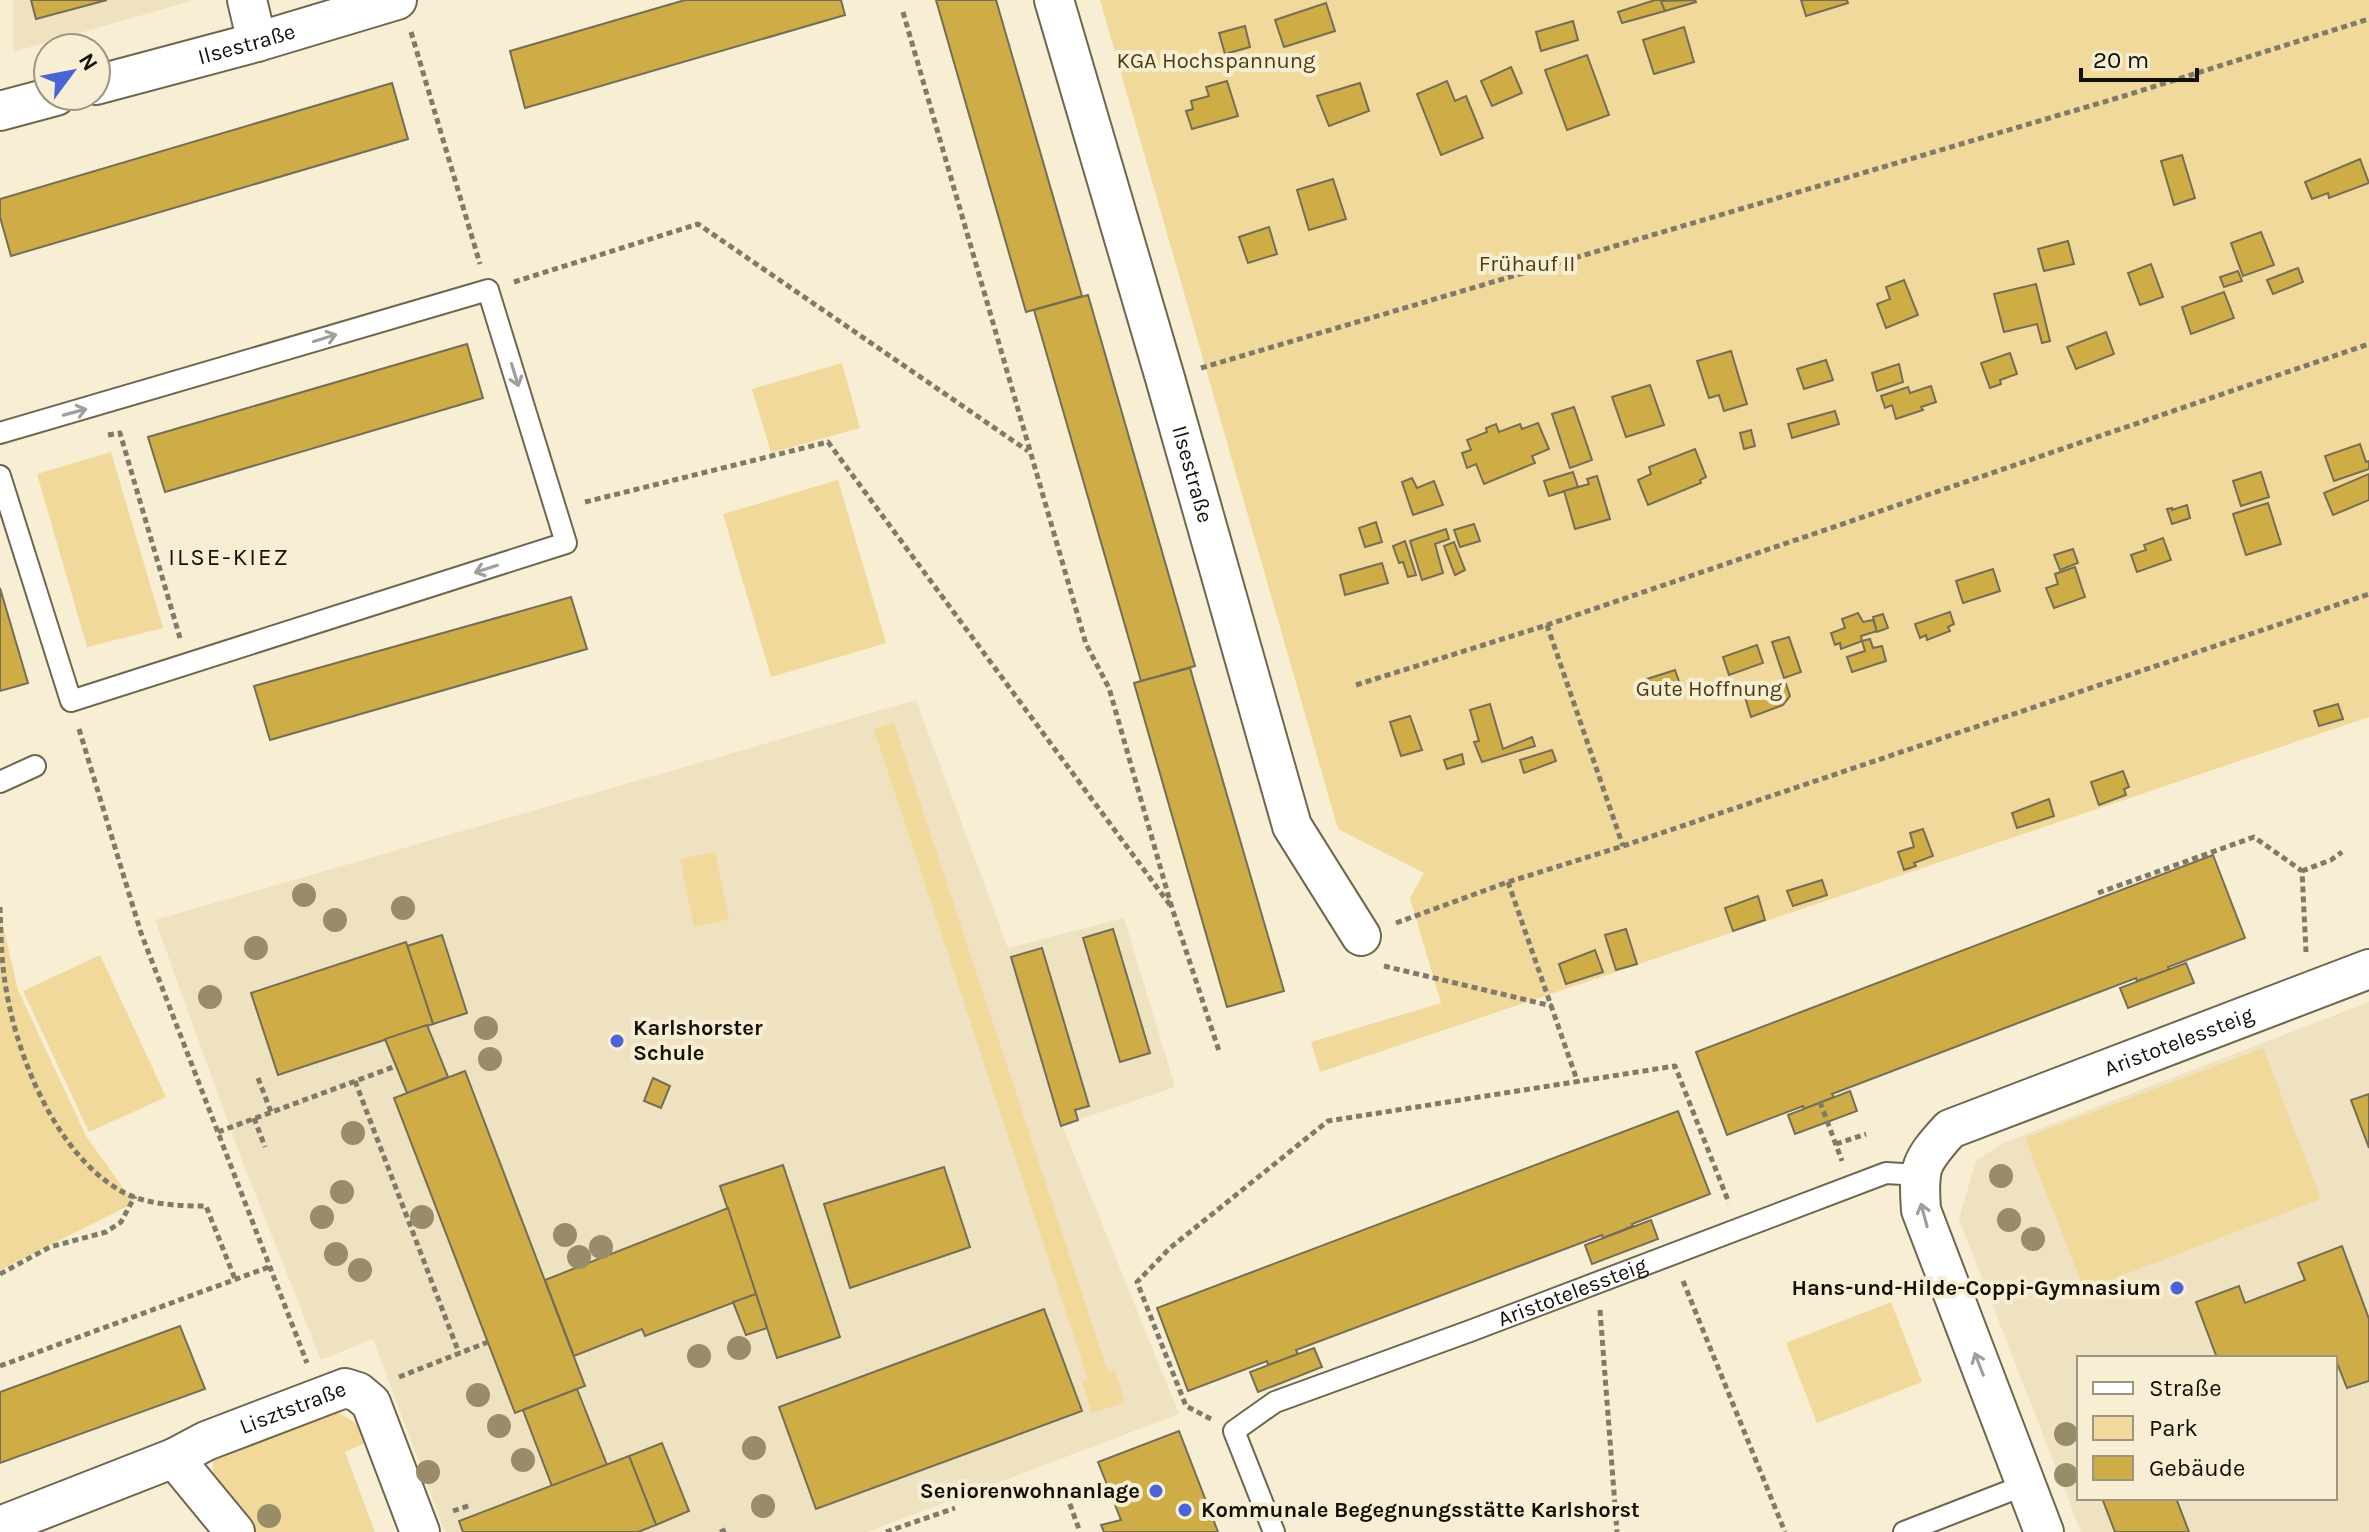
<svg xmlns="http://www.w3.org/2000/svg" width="2369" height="1532" viewBox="0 0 2369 1532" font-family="Karla,sans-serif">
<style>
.built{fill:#eee2c1;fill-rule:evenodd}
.green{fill:#f0d99a}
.building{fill:#cfad46;stroke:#766d56;stroke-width:2}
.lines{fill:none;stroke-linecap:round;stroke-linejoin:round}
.service-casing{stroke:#6f664f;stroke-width:24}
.minor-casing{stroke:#6f664f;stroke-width:42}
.path{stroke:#807a69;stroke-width:5;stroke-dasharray:6 4;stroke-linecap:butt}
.service{stroke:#fff;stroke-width:20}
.minor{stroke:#fff;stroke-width:38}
.tree{fill:#988c69}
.oneway{stroke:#a19f9c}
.poi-dot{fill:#4a63d7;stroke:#f7eed4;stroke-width:3}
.labels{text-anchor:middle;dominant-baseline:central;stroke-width:8;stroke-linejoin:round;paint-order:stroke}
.street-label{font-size:22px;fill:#131007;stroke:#f7eed4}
.park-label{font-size:22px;fill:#4b3c11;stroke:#f7eed4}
.poi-label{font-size:22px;font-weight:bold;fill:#131007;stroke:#f7eed4;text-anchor:start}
.neighbourhood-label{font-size:24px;letter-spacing:2px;fill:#131007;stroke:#f7eed4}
</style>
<rect width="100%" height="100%" fill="#f7eed4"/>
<!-- built -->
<g class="built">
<polygon points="13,0 195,0 13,52"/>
<polygon points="916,700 1008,948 1124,918 1175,1087 1062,1125 1179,1414 867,1532 445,1532 373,1339 321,1360 240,1155 155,920"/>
<path d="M2369,1002v530h-288l-122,-313 17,-58 27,-18zM2079,1358h256v140h-256z"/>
</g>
<!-- green -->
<g class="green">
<polygon points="1100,0 2369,0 2369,717 1320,1072 1311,1042 1441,1003 1410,898 1424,873 1338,829"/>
<polygon points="842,363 860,428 771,453 752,389"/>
<polygon points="111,452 163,628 87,647 37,474"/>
<polygon points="838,480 886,643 771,677 723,514"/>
<polygon points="894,723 1108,1372 1115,1371 1125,1402 1092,1413 1082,1382 1088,1379 874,729"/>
<polygon points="715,852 729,919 694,927 680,859"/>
<polygon points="0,913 18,990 86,1136 134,1203 0,1270"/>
<polygon points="100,955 166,1097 89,1132 23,991"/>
<polygon points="2263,1048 2321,1199 2084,1290 2025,1138"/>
<polygon points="1891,1302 1922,1382 1817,1423 1786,1343"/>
<polygon points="335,1411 358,1424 372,1440 345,1452 375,1532 256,1532 213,1478 213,1459 228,1447"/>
</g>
<!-- building -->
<g class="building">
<polygon points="31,0 107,0 36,19"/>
<polygon points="685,0 841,0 845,15 525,108 510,51"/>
<polygon points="936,0 996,0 1082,296 1026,312"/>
<polygon points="1655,0 1661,0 1665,11 1622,23 1618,12"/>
<polygon points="1695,0 1696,2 1665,11 1661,1"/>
<polygon points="1801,0 1847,0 1848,3 1806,16"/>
<polygon points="1326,3 1335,31 1284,47 1275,20"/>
<polygon points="1573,21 1578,40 1541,51 1536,32"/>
<polygon points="1245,26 1250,47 1225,54 1219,33"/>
<polygon points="1684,27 1694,62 1654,74 1643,40"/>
<polygon points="1587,55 1609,115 1567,130 1545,70"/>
<polygon points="1511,67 1522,93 1492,106 1481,81"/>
<polygon points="1227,81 1238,116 1192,129 1186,111 1193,109 1191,101 1209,96 1206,87"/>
<polygon points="1447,81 1455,101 1466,96 1483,138 1441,155 1417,94"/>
<polygon points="392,83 408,139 11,256 0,217 0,199"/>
<polygon points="1360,83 1369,111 1329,126 1317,96"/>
<polygon points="2182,155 2195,198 2174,205 2161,161"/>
<polygon points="2360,159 2369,183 2329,198 2328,193 2312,199 2305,182"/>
<polygon points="1333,179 1346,219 1309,230 1297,190"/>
<polygon points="1269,227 1277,254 1248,263 1239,237"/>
<polygon points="2261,232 2274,265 2243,276 2231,243"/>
<polygon points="2068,241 2074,264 2044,271 2038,249"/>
<polygon points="2151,264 2163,297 2140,305 2128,273"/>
<polygon points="2298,268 2303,282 2273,294 2267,280"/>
<polygon points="2238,271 2242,281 2224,287 2220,277"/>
<polygon points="1904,280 1918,315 1886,328 1877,304 1890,299 1886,287"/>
<polygon points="2036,284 2050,341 2042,343 2037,324 2004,332 1994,294"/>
<polygon points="2224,292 2234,318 2191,334 2182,307"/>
<polygon points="1088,295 1195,666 1141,681 1034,310"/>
<polygon points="2106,332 2114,354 2076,369 2067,347"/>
<polygon points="467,344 483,398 165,492 148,437"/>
<polygon points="1731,351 1747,404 1724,411 1719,395 1709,398 1697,361"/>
<polygon points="2010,353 2017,374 2000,380 2001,384 1990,388 1981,363"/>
<polygon points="1826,360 1833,380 1804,389 1797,369"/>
<polygon points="1899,364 1903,382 1877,391 1872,373"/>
<polygon points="1650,385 1664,425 1626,437 1612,397"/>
<polygon points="1931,386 1936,402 1921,407 1923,410 1896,419 1892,405 1885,408 1881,396 1908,387 1910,393"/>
<polygon points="1574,407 1592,460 1570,468 1552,414"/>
<polygon points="1835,411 1839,424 1792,438 1788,424"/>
<polygon points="1538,423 1549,449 1532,456 1535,463 1484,484 1476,464 1467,468 1462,453 1471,450 1467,440 1487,432 1486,428 1496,424 1499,432 1520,424 1522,429"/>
<polygon points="1751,430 1755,446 1744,449 1740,433"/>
<polygon points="2360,444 2366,462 2369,461 2369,469 2334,481 2325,456"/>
<polygon points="1695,449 1706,477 1700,480 1701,483 1648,505 1638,480 1651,474 1649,467"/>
<polygon points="1573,472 1578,487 1549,496 1544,481"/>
<polygon points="2261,472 2269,497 2241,506 2233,481"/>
<polygon points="2369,474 2369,500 2333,515 2324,493"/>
<polygon points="1597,476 1610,519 1575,529 1564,491 1589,484 1587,479"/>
<polygon points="1412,478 1417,488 1434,481 1443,505 1413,515 1402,482"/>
<polygon points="2268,503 2281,544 2246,555 2233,514"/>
<polygon points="2187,505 2190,518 2172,524 2167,509 2172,508 2172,510"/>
<polygon points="1376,522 1382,542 1365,547 1359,528"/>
<polygon points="1474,524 1480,541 1460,547 1454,530"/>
<polygon points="1446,529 1449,539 1435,544 1443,573 1422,580 1410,541"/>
<polygon points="2163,538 2171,560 2137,572 2131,555 2146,550 2144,545"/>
<polygon points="1405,541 1416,575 1408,577 1403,562 1399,563 1393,546"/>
<polygon points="1454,542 1465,570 1455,575 1444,546"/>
<polygon points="2073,549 2078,563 2060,570 2054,555"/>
<polygon points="1382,563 1388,583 1345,595 1340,575"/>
<polygon points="2075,567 2085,597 2054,608 2046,588 2058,584 2055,574"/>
<polygon points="1993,569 2000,591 1963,603 1956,581"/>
<polygon points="0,588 28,683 0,691"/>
<polygon points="571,597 587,649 270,740 254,686"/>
<polygon points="1950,612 1954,624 1948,627 1950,631 1927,640 1926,635 1920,638 1915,624"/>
<polygon points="1858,613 1863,622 1873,620 1877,631 1861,636 1862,641 1841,649 1840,643 1835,645 1831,633 1845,628 1842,619"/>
<polygon points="1883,614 1888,628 1877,632 1873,617"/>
<polygon points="1789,637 1801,672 1784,678 1772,642"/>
<polygon points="1870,639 1873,648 1882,646 1886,661 1852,672 1847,657 1865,651 1862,641"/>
<polygon points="1757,645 1763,663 1729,675 1723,657"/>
<polygon points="1190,668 1284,991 1227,1007 1134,683"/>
<polygon points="1675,670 1681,687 1653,696 1647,679"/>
<polygon points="1786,684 1790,696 1783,705 1751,717 1745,697"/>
<polygon points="1490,704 1503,749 1532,737 1535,746 1482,762 1474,742 1479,741 1470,710"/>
<polygon points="2338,704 2343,719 2319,726 2314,711"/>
<polygon points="1410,716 1422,750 1401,756 1390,722"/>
<polygon points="1552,750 1556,761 1524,773 1520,760"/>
<polygon points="1462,754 1464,764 1447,769 1444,760"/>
<polygon points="2123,771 2129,787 2124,789 2126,795 2099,805 2091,782"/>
<polygon points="2049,799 2054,816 2017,828 2012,813"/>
<polygon points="1923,829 1933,856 1914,863 1916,866 1904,870 1898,852 1914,847 1910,833"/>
<polygon points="2213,855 2245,938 2168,967 2169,970 2137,981 2136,978 1832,1094 1834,1097 1804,1109 1803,1106 1727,1135 1696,1052"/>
<polygon points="1822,880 1827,895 1793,906 1787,891"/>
<polygon points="1758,896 1765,920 1733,931 1725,908"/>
<polygon points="1113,929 1150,1053 1120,1062 1083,938"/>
<polygon points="1626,929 1637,964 1616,970 1605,935"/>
<polygon points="442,935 467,1013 433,1024 407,946"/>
<polygon points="406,942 433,1024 278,1075 251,993"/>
<polygon points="1042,948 1089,1106 1075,1110 1078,1120 1061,1126 1011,957"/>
<polygon points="1595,950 1603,972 1566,984 1559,964"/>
<polygon points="2186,963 2194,983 2128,1008 2120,988"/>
<polygon points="427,1025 448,1077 407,1093 385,1039"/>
<polygon points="465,1071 585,1386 515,1413 394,1098"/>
<polygon points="653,1078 670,1086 661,1108 644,1101"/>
<polygon points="1850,1091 1857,1111 1795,1134 1788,1115"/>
<polygon points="2369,1094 2369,1148 2351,1100"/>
<polygon points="1678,1111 1710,1194 1632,1224 1633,1226 1603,1238 1602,1235 1296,1350 1298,1354 1268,1365 1267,1361 1188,1391 1157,1308"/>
<polygon points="783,1165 840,1337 777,1358 720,1186"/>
<polygon points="944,1167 970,1247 850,1288 824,1204"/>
<polygon points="728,1208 756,1294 645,1336 642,1329 574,1356 545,1280"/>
<polygon points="1651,1220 1658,1239 1592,1264 1585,1245"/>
<polygon points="2342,1246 2369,1319 2369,1381 2347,1388 2335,1358 2217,1358 2196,1302 2239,1286 2245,1303 2305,1280 2298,1263"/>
<polygon points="756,1294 767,1328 746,1335 733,1302"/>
<polygon points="1044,1309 1082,1411 816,1509 779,1407"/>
<polygon points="180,1326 205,1389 0,1463 0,1392"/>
<polygon points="1314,1348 1322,1367 1258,1392 1250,1372"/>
<polygon points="577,1389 607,1465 552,1486 523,1410"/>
<polygon points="1179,1431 1218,1532 1104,1532 1101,1525 1121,1520 1098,1462"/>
<polygon points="662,1443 689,1511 656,1525 629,1456"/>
<polygon points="629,1456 656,1525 638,1532 463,1532 459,1521"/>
<polygon points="2102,1498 2176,1498 2189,1532 2115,1532"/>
</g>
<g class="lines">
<!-- service casing -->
<g class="service-casing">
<g id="service">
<polyline points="0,433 488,290 566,543 71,701 0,476"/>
<polyline points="0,782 35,766"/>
<path id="s1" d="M1274,1532l-40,-101 41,-29 195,-71 416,-158 33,2"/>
<polyline points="1904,1532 2025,1485"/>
</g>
</g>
<!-- minor casing -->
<g class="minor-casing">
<g id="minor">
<polyline points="247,0 257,42"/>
<path id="s2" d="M1054,0l111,378 127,448 69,110"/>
<path id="s3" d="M96,85l161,-43 140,-42"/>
<polyline points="0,111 56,96"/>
<polyline points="174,1458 235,1532"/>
<path id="s4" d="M0,1526l174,-68 32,-17 139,-53 13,4 13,11 49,129"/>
<path id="s5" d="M2044,1532l-123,-322c-3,-43 -1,-48 29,-81l419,-160"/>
</g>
</g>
<!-- path -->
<g class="path">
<polyline points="903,12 1086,644 1109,688 1172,908 1219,1051"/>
<polyline points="411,32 480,264"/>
<polyline points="514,282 698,224 1028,451"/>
<polyline points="1201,368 2124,96 2369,19"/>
<polyline points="108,435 120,433 180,638"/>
<polyline points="585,502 828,442 1170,905"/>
<polyline points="1547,625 1623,846"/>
<polyline points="1356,685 1547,625 2369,344"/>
<polyline points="79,729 141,933 307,1363"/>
<polyline points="2302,871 2331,860 2342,852"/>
<polyline points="1508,882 1578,1083"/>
<polyline points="2098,893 2254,837 2302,871 2306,952"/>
<path d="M0,907c1,23 1,46 4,68 9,74 50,178 117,216 25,14 58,15 85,15l29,73"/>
<polyline points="1396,923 1508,882 1623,846 2369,594"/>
<polyline points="1384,966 1552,1006"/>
<polyline points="258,1078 271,1112"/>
<polyline points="355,1081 459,1353"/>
<polyline points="1820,1102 1842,1161"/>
<polyline points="254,1118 265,1147"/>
<polyline points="218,1132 396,1066"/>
<polyline points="1836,1144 1866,1134"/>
<polyline points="0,1274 50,1247 106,1232 121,1222 135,1196"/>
<polyline points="1683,1281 1785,1532"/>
<polyline points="1600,1310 1617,1532"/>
<polyline points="0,1366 269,1267"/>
<polyline points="399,1377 488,1342"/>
<polyline points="1211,1419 1186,1406 1137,1282 1170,1248 1328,1121 1675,1066 1729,1203"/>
<polyline points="1063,1485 1080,1532"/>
<polyline points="453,1511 471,1505"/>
<polyline points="720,1532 728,1529"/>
<polyline points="886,1532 955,1508"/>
</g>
<!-- service -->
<use href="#service" class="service"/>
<!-- minor -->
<use href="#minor" class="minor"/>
</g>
<!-- trees -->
<g class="tree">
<circle cx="304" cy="895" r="12"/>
<circle cx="403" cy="908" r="12"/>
<circle cx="335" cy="920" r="12"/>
<circle cx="256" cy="948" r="12"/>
<circle cx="210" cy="997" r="12"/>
<circle cx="486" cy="1028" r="12"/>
<circle cx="490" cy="1059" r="12"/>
<circle cx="353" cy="1133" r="12"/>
<circle cx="2001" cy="1176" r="12"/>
<circle cx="342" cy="1192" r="12"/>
<circle cx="322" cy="1217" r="12"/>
<circle cx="422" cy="1217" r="12"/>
<circle cx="2009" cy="1220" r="12"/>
<circle cx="565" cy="1235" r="12"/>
<circle cx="2033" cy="1239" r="12"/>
<circle cx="601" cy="1247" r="12"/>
<circle cx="336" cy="1254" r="12"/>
<circle cx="579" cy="1257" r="12"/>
<circle cx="360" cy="1270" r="12"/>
<circle cx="739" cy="1348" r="12"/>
<circle cx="699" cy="1356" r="12"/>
<circle cx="478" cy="1395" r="12"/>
<circle cx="499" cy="1426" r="12"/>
<circle cx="2066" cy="1434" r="12"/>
<circle cx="754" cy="1448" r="12"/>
<circle cx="523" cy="1460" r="12"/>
<circle cx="428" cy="1472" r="12"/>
<circle cx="2066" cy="1475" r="12"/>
<circle cx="763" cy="1506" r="12"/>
<circle cx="269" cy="1516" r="12"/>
</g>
<!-- one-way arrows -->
<defs><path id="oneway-shaft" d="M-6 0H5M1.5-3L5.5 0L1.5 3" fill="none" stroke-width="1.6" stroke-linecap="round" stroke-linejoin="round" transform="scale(2)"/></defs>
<g class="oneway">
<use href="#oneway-shaft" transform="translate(325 338) rotate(-17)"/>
<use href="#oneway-shaft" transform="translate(515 375) rotate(73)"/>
<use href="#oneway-shaft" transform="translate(75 412) rotate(-15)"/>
<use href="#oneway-shaft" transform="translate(486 569) rotate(162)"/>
<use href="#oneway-shaft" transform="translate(1924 1215) rotate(-105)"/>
<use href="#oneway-shaft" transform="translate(1979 1364) rotate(-111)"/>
</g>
<!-- markers -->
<g class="poi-dot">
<circle cx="617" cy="1041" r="8"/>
<circle cx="2177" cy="1288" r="8"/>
<circle cx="1156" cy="1491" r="8"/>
<circle cx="1185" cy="1510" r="8"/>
</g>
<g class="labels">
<!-- street labels -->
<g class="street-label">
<text stroke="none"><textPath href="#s3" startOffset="156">Ilsestraße</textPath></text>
<text stroke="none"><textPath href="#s2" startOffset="494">Ilsestraße</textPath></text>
<text stroke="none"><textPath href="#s5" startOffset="680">Aristotelessteig</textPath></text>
<text stroke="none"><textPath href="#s1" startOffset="476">Aristotelessteig</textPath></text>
<text stroke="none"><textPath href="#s4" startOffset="316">Lisztstraße</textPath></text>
</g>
<!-- park labels -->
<g class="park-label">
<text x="1216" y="61">KGA Hochspannung</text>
<text x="1527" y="264">Frühauf II</text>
<text x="1709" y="689">Gute Hoffnung</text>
</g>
<!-- poi labels -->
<g class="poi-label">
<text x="633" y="1028">Karlshorster<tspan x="633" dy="25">Schule</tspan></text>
<text x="2161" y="1288" text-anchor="end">Hans-und-Hilde-Coppi-Gymnasium</text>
<text x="1140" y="1491" text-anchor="end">Seniorenwohnanlage</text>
<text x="1201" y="1510">Kommunale Begegnungsstätte Karlshorst</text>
</g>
<!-- neighbourhood labels -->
<g class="neighbourhood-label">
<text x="229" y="557">ILSE-KIEZ</text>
</g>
</g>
<!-- legend -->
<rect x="2077" y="1356" width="260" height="144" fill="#f7eed4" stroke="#9c9582" stroke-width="2"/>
<rect x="2093" y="1382" width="40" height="12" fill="#ffffff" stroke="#9c9582" stroke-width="2"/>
<text x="2149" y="1396" font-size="24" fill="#131007">Straße</text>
<rect x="2093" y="1416" width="40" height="24" fill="#f0d99a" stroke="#9c9582" stroke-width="2"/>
<text x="2149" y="1436" font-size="24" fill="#131007">Park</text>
<rect x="2093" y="1456" width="40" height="24" fill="#cfad46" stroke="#9c9582" stroke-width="2"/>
<text x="2149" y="1476" font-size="24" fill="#131007">Gebäude</text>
<!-- north arrow -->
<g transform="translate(72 72) rotate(58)"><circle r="38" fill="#f7eed4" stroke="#9c9582" stroke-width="2"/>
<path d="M0-6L14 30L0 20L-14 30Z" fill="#4a63d7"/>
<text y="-12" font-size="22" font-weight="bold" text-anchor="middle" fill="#131007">N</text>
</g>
<!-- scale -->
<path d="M2081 68v12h116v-12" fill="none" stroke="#131007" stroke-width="4"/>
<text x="2093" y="68" font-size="24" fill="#131007" stroke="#f7eed4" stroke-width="6" paint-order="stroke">20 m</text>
</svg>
